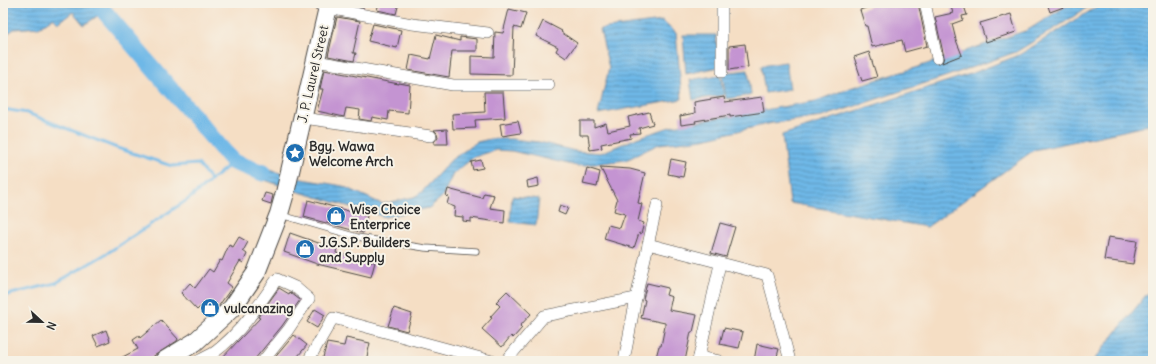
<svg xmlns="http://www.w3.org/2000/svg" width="1156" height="364" viewBox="0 0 1156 364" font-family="Delius,sans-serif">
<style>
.water{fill:url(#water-rules);stroke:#4c7289}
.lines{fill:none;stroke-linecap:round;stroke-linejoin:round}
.stream{stroke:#6eb8e7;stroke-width:3}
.river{stroke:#6eb8e7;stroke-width:17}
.building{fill:#c494d2}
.service-casing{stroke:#494642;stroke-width:7}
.minor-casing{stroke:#494642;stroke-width:12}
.primary-casing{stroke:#494642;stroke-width:20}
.service{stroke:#fff;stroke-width:5.5}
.minor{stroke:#fff;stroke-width:11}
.primary{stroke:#fff;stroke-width:18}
.labels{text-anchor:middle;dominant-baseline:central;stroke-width:4;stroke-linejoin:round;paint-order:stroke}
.street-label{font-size:13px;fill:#2b2b2b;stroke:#f7f3e8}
.poi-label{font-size:13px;font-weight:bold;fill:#2b2b2b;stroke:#f7f3e8;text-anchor:start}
</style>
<defs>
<pattern id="water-rules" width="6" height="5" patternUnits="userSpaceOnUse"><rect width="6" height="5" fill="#6eb8e7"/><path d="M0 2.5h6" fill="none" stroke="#5b96bb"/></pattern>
</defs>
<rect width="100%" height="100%" fill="#f7f3e8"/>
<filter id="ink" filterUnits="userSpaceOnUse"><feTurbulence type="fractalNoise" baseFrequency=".025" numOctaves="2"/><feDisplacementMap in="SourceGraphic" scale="8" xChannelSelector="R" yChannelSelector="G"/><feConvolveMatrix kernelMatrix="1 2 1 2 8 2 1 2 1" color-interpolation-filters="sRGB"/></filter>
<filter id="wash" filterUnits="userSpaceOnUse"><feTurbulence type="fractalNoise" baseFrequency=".012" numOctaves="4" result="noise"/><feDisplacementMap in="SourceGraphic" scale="16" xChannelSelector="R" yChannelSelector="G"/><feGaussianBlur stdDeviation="0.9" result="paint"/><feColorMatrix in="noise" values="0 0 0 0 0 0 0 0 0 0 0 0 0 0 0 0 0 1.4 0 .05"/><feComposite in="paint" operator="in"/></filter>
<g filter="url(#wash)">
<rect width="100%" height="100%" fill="#f5dec4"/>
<!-- water -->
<g class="water">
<polygon points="3,3 102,3 96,17 84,25 73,12 58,23 53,18 39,27 14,29 3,37"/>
<polygon points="1071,3 1094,3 1062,24 1016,52 947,76 822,117 772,123 703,139 659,144 626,160 577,166 512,151 496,150 474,157 453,174 442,197 429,208 385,217 296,191 248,174 241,161 296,178 343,186 382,204 414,197 422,192 451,160 477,142 490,139 511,139 539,142 575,151 601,153 637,138 673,126 816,101 850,88 918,67 1028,30"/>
<polygon points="1103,3 1153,3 1153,122 1142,127 1034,150 927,227 790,203 782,135 970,74 1019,55"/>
<polygon points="662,21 676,33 682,99 598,114 609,68 600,29"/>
<polygon points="683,35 716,35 719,67 686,74"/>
<polygon points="786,62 790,89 765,93 761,66"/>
<polygon points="748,70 751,95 726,99 722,73"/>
<polygon points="720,75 724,95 693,100 690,80"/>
<polygon points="512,196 539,199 536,225 510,222"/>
<polygon points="1153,289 1153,361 1093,361 1146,295"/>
</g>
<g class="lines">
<!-- stream -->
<g class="stream">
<polyline points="3,109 27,113 117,148 172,166 198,164 211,180"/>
<polyline points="3,296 56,283 109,252 190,198 233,162"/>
</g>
<!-- river -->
<polyline class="river" points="97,3 233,162 263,173"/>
</g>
<g id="blocks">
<!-- building -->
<g class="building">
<polygon points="339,3 364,3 363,8"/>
<polygon points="379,3 399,3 396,14 377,10"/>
<polygon points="879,3 918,3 927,46 905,52 902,40 872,47 867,26 865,26 860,10"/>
<polygon points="955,3 963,3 967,15 962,16 963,20 952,24 956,40 962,55 942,63 944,57 935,17 953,13 950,4"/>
<polygon points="1047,3 1071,3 1072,4 1050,12"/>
<polygon points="509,9 526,13 521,29 514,27 512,75 471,74 471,56 494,57 495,32 503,33"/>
<polygon points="1011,14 1016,32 986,42 980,23"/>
<polygon points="337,17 360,21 353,53 356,53 354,61 328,56"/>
<polygon points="543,21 562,31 561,32 577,43 566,58 556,51 558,47 536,36"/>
<polygon points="373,24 401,30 397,48 368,41"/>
<polygon points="436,35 460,41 460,37 477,39 477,51 452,51 449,77 408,70 411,55 430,59"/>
<polygon points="745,44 748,67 729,70 729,46"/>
<polygon points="869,52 877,77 862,81 854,57"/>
<polygon points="324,70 399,84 399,83 410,85 408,113 389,111 388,120 372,117 371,121 359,119 360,110 346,108 344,117 317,111 323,89 320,89"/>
<polygon points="484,92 503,92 505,118 475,120 476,128 453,129 452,114 485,112"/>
<polygon points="724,97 725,102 762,97 764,112 730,117 730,115 695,121 696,123 681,125 680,116 695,113 694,102"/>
<polygon points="649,112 653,124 639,128 640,133 630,134 631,138 601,144 602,148 590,150 588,135 580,135 580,121 594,121 594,127 606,123 608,131 630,126 628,117"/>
<polygon points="518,121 521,133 502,136 500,124"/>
<polygon points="447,129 448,144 434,144 434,142 438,137 437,133 434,130"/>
<polygon points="671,159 686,162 683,177 668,174"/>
<polygon points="481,160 483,168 473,170 471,162"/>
<polygon points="600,167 630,169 645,173 638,203 642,204 638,221 644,223 641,234 639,233 634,248 604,239 608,225 620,228 625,214 614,211 617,200"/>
<polygon points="587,168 600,172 597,187 583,184"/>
<polygon points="538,178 539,186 528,188 527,181"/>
<polygon points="448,189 482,198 484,193 494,195 490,208 505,210 504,223 471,218 471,222 463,221 463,217 454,216 455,207 447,204 449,197 446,196"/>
<polygon points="265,193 273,195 271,204 262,201"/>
<polygon points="308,200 367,216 363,233 304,217"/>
<polygon points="560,205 568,208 565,215 558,212"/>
<polygon points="720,223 735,227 726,257 711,253"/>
<polygon points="290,233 327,246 328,242 338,243 336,253 375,262 371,277 317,264 284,252"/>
<polygon points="239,237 248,242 243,251 247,254 243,263 240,261 227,283 232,287 218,307 208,315 200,307 197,310 181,293 190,283 195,288 209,269 213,272 220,260 222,261 229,245 233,247"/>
<polygon points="1108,237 1137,241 1133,264 1104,260"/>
<polygon points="647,283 668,288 666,295 672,297 669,310 697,315 693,332 691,332 685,361 655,361 659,346 661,346 665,326 665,323 641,318 645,300 643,299"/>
<polygon points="279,288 289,294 290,292 291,293 300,300 282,326 259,354 253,361 219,361 260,318 258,317"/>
<polygon points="507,291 531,314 520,326 522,328 513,338 511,336 502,347 482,329 492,318 490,317 500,306 496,302"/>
<polygon points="394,308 412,314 407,331 388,326"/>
<polygon points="315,309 325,315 317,328 307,322"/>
<polygon points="161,320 178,339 177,341 146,361 115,361 138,349 133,340 139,336 140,338"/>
<polygon points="724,328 743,332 739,348 720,344"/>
<polygon points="106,330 110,341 98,346 93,336"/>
<polygon points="294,335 307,345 294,361 272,361"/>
<polygon points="346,338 370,343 366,361 322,361 327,343 344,346"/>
<polygon points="757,344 779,349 776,360 767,358 767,361 754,361"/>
</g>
</g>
</g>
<g filter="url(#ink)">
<use href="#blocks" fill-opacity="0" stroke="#494642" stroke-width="1"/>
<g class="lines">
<!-- service casing -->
<g class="service-casing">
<g id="service">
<polyline points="308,3 324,9"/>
<polyline points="281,215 357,237 425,248 476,251"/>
</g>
</g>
<!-- minor casing -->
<g class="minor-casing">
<g id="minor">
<polyline points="722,3 722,72"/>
<polyline points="925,3 937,58"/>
<polyline points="328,8 412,24 488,33"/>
<polyline points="316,61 453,85 549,85"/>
<polyline points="303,118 431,136"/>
<polyline points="648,244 767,275 790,361"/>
<polyline points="699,357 719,361"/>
<path d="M198,361c6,-3 12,-6 17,-9 26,-20 44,-47 62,-73l18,8 14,12 -21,31 -25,31"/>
<polyline points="308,361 333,318 492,361"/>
<polyline points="506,361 544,316 636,298"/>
<polyline points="624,361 636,298 657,205"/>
<polyline points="698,361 720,264"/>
</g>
</g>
<!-- primary casing -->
<g class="primary-casing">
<polyline id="primary" points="164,361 195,342 232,308 256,273 279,214 285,193 329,3"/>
</g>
<!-- service -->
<use href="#service" class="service"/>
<!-- minor -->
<use href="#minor" class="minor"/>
<!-- primary -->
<use href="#primary" class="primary"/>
</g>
</g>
<!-- icons -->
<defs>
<g id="sight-disc" transform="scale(1)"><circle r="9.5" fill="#1f6fb2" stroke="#f7f3e8"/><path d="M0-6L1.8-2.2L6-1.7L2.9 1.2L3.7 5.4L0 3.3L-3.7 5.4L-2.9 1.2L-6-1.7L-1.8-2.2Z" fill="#fff"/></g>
<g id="shop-disc" transform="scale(1)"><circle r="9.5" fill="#1f6fb2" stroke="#f7f3e8"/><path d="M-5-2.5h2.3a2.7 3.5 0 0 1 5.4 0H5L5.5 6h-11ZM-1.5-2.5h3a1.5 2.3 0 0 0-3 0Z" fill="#fff"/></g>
</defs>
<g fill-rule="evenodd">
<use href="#sight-disc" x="295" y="153"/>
<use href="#shop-disc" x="336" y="216"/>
<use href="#shop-disc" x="305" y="249"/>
<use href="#shop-disc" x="210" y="308"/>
</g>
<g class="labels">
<!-- street labels -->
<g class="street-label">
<text transform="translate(313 74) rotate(-77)">J. P. Laurel Street</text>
</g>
<!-- poi labels -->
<g class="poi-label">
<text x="309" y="146">Bgy. Wawa<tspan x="309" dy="15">Welcome Arch</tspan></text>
<text x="350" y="209">Wise Choice<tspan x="350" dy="15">Enterprice</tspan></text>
<text x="319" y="242">J.G.S.P. Builders<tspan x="319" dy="15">and Supply</tspan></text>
<text x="224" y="308">vulcanazing</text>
</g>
</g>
<!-- margin -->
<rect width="1156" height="364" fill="none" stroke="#f7f3e8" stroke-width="16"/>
<!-- north arrow -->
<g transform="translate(42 322) rotate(112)" stroke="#f7f3e8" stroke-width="3" paint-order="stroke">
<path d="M0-3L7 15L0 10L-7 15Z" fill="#2b2b2b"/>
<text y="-6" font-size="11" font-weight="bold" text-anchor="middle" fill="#2b2b2b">N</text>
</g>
</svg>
